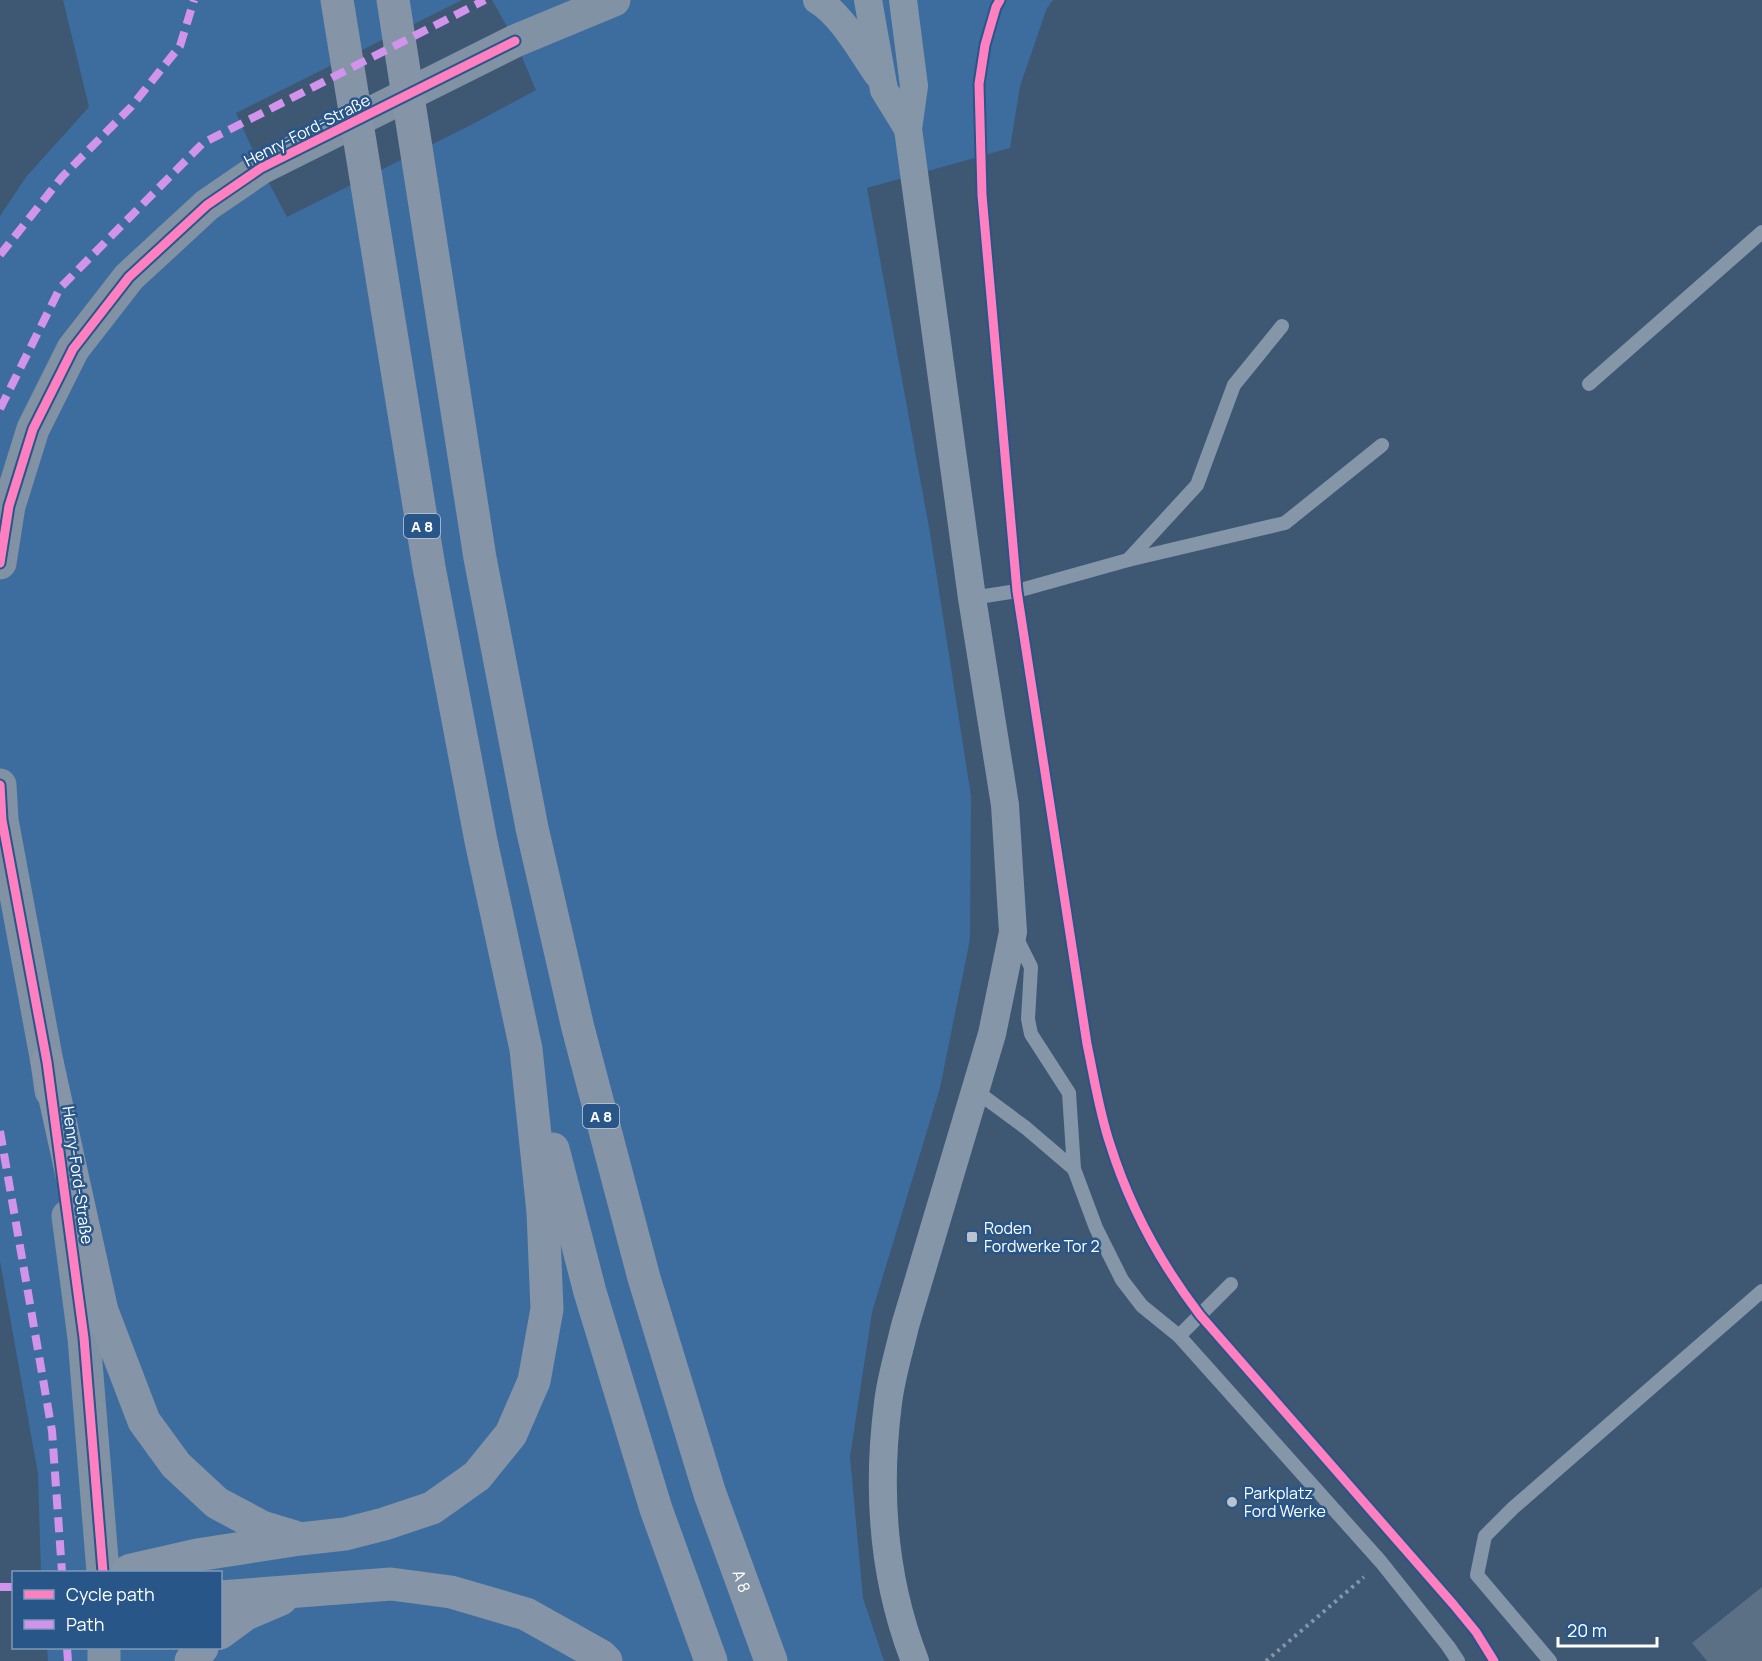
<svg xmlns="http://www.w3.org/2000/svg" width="1762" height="1661" viewBox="0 0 1762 1661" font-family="Manrope,sans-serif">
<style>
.green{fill:#3d6d9e}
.building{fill:#5b6f85}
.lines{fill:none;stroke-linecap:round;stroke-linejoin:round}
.path{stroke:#8596a8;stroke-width:4;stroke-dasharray:3 4.5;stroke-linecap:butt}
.lane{stroke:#8596a8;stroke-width:14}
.street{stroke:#8596a8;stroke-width:28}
.secondary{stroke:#8192a4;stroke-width:33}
.highway{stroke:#8594a6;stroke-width:33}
.quiet{stroke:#d193ec;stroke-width:8;stroke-dasharray:15 8;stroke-linecap:butt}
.cycleway-casing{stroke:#285689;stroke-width:13}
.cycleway{stroke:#ff80c0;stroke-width:9}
.poi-dot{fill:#bbc4ce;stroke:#285689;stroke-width:2}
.labels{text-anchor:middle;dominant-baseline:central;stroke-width:5;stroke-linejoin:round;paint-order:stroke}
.shield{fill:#285689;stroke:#beccdc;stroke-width:1.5}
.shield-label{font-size:15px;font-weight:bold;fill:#fff}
.street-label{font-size:16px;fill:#fff;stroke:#285689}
.poi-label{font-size:16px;fill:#fff;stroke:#285689;text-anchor:start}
</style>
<rect width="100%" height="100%" fill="#3e5773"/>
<!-- green -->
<polygon class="green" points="63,0 462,0 236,113 261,168 287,217 469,126 536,90 515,41 492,0 1053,0 1047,8 1020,86 1010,148 867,188 930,533 971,796 970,939 940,1088 872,1312 850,1457 863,1598 884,1661 48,1661 47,1648 220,1648 220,1572 41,1572 38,1474 0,1261 0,216 26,177 89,107"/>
<!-- building -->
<polygon class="building" points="1762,1587 1762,1661 1707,1661 1692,1643"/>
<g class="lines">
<!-- path -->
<polyline class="path" points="1266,1661 1364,1577"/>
<!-- lane -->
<g class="lane">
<polyline points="1589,384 1762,232"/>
<polyline points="1128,560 1197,485 1234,385 1282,326"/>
<polyline points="972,598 1017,591 1128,560 1285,523 1382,445"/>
<polyline points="1016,937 1031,967 1028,1019 1031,1034 1069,1093 1074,1169 1096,1228 1122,1280 1142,1306 1179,1336 1381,1562 1448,1646 1458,1661"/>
<polyline points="976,1091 1026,1128 1074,1169"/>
<polyline points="1179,1336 1231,1284"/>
<polyline points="1550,1661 1477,1575 1485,1536 1513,1508 1762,1291"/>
</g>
<!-- street -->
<g class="street">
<path d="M817,0c25,15 44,51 61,75"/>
<polyline points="868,0 884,90 908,129"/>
<path d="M903,0l11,86 -6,43 64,469 33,207 8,127 -21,102 -87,292c-6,26 -14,51 -17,77 -11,86 -5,176 27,258"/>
</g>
<!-- secondary -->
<g class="secondary">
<polyline points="0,563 9,506 33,429 73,349 129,277 207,205 261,168 515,41 614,0"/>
<polyline points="0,785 2,820 47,1062 51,1091"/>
<polyline points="68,1216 84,1338 103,1572"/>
<polyline points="104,1661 104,1648"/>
</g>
<!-- highway -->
<g class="highway">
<path id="s1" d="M393,0l87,558 52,270 46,200 66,250 66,216 61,167"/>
<polyline points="47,1062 102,1311 144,1421 176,1465 217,1503 262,1527 295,1537"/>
<polyline points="553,1149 590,1292 656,1509 711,1661"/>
<polyline points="127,1572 131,1570 197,1555 300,1539 345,1534 384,1524 432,1508 477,1476 511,1434 534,1381 547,1309 543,1212 526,1049 481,841 429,567 337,0"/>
<polyline points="220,1597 391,1584 451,1592 526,1614 601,1656 606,1661"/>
<polyline points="220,1633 246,1614 281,1599"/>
<polyline points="191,1661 202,1648"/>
</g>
<!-- quiet -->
<g class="quiet">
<polyline points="0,255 62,177 131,107 180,46 194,0"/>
<polyline points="0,409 60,288 203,143 485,0"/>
<polyline points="0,1131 52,1431 62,1572"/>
<polyline points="0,1587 14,1587"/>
<polyline points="67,1648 68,1661"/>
</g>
<!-- cycleway casing -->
<g class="cycleway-casing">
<g id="cycleway">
<path d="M1000,0l-4,7 -11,38 -6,39 3,111 35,396 70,453c7,33 12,67 23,100 19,61 51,120 90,171l253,289 23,28 18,29"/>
<polyline points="0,563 9,506 33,429 73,349 129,277 207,205 261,168 515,41"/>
<polyline points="0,785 2,820 47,1062 84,1338 103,1572"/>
</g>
</g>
<!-- cycleway -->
<use href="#cycleway" class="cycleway"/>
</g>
<!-- markers -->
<g class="poi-dot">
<rect x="966" y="1231" width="12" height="12" rx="3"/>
<circle cx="1232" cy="1502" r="6"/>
</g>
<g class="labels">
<!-- shield labels -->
<g class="shield">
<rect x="404" y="514" width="36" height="24" rx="4.5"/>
<rect x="583" y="1104" width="36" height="24" rx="4.5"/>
</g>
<g class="shield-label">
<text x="422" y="526">A 8</text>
<text x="601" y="1116">A 8</text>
</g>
<!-- street labels -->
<g class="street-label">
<text transform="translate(307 130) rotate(-27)">Henry-Ford-Straße</text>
<text transform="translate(78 1175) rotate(82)">Henry-Ford-Straße</text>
<text stroke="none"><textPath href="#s1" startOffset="1622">A 8</textPath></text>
</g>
<!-- poi labels -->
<g class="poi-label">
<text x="984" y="1228">Roden<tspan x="984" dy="18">Fordwerke Tor 2</tspan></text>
<text x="1244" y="1493">Parkplatz<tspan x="1244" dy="18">Ford Werke</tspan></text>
</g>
</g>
<!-- legend -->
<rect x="12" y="1571" width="210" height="78" fill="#285689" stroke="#7e9ab8" stroke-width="1.5"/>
<rect x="24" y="1590" width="30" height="9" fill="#ff80c0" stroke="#7e9ab8" stroke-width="1.5"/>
<text x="66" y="1601" font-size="18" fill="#ffffff">Cycle path</text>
<rect x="24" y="1620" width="30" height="9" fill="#d193ec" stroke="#7e9ab8" stroke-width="1.5"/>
<text x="66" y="1631" font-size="18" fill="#ffffff">Path</text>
<!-- scale -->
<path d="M1558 1637v9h99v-9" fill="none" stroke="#ffffff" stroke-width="3"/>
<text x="1567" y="1637" font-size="18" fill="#ffffff" stroke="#285689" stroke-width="4.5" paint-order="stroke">20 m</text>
</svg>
